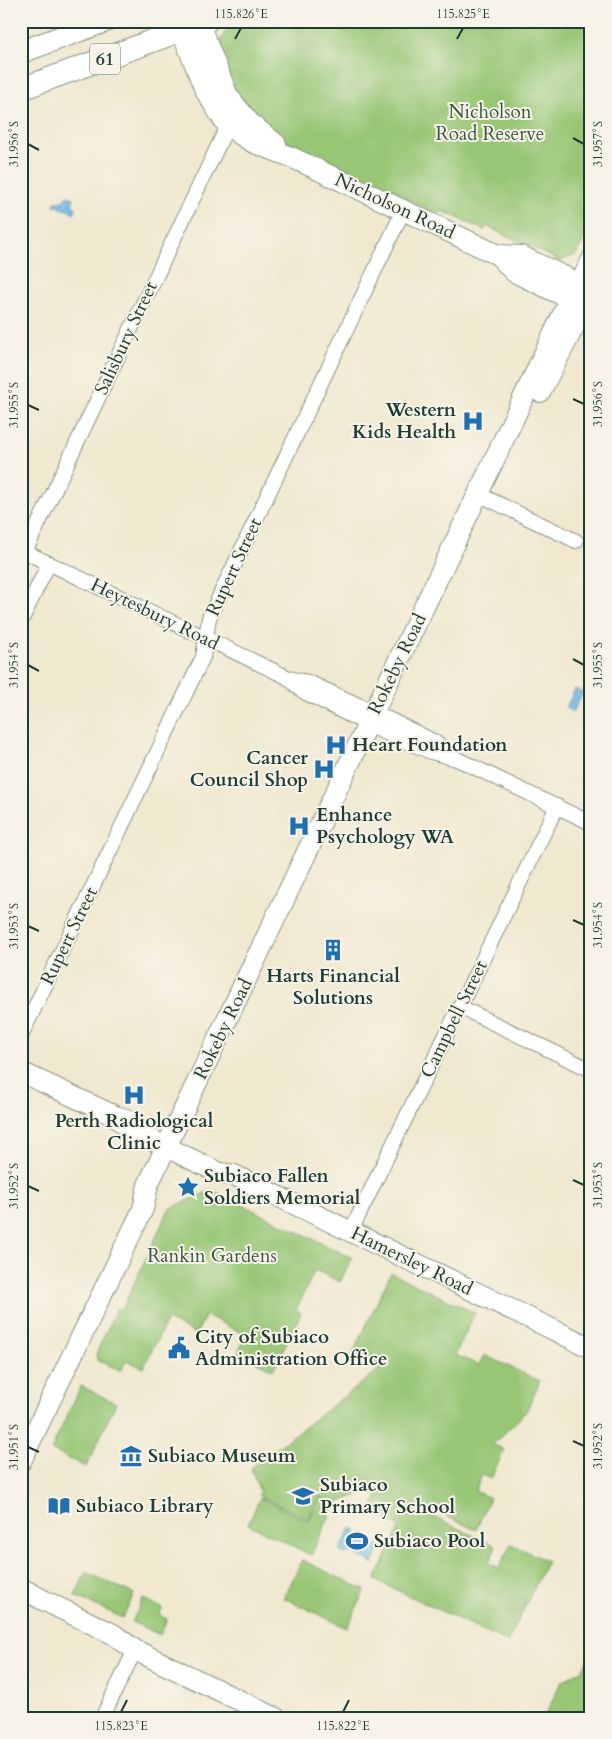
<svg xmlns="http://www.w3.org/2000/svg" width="612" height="1739" viewBox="0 0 612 1739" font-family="Cardo,serif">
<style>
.green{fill:#97c675;stroke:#5b8254}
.water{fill:#64b2de;stroke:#427889}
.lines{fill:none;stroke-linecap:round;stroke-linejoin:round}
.street-casing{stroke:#889282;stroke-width:16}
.secondary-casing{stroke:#889282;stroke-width:22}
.primary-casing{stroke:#889282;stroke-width:24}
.street{stroke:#fff;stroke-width:14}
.secondary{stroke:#fff;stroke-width:20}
.primary{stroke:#fff;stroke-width:22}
.ticks{fill:none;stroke:#1f3d34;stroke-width:2}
.labels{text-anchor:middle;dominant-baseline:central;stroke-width:4;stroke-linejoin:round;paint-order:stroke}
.shield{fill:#f7f3e8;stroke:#60746a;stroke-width:1}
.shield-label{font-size:18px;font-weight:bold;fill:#1f3d34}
.park-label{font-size:19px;fill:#375841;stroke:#f7f3e8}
.street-label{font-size:19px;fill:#1f3d34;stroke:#f7f3e8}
.poi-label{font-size:19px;font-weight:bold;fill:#1f3d34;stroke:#f7f3e8;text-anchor:start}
.neatline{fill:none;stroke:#1f3d34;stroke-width:2}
.ticks-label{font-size:12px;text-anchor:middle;fill:#1f3d34}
</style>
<rect width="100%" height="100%" fill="#f7f3e8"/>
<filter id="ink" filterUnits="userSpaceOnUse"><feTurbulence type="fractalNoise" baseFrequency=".02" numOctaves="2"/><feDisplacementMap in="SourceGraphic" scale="10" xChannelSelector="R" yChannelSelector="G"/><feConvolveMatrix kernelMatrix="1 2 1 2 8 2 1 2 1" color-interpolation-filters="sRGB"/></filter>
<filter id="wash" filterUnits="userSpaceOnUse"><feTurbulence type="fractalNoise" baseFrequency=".0096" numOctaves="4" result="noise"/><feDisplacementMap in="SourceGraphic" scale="20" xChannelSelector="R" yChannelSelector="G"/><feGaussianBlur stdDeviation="1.12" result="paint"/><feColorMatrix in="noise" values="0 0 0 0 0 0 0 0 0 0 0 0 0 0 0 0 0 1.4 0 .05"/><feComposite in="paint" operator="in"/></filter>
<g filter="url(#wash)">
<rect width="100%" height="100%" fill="#f0e8cf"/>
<!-- green -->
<g class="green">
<polygon points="238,21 591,21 591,225 576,255 560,261 486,226 484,230 445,212 434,212 281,139 236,95 220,53 221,40 225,32 234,23"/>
<polygon points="212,1190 352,1258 340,1282 315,1270 296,1310 301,1313 273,1370 238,1353 246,1335 206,1315 196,1334 167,1320 143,1368 126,1360 122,1369 119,1370 97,1360 96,1354 117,1308 122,1310 169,1209"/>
<polygon points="391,1273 475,1313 455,1355 479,1365 484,1355 540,1381 526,1412 493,1444 504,1450 491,1479 482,1475 475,1491 490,1498 476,1530 429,1508 427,1514 496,1546 489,1563 499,1568 511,1544 547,1561 508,1642 375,1580 400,1527 370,1512 383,1486 385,1487 387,1483 384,1481 382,1485 334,1504 319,1497 308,1519 259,1496 260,1492 251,1468 380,1369 352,1355"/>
<polygon points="81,1386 116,1403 86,1467 51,1450"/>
<polygon points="260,1498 308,1521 320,1498 335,1505 311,1555 248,1524"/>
<polygon points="302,1560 365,1590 347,1628 284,1598"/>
<polygon points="86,1572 134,1594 123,1618 75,1596"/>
<polygon points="143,1599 162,1608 159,1615 167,1619 160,1635 132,1622"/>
<polygon points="591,1654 591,1718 544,1718 561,1682 583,1669"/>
</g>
<!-- water -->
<g class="water">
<polygon points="67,196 74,198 72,204 76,208 74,213 54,205 55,202 63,201"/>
<polygon points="575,689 584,693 580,698 573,712 566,708"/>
<polygon points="351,1528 356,1530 358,1536 381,1547 373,1563 350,1552 345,1554 339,1551"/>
</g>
</g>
<g filter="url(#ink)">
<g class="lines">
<!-- street casing -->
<g class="street-casing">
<g id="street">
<polyline points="574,289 591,255"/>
<polyline points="478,494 576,541"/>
<polyline points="21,550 289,678 308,682 374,712 435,742 457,759"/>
<polyline points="25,552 228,125"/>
<polyline points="21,621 49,563"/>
<polyline points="289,679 304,692 379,730 431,752 457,759 591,823"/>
<polyline points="460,1007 591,1070"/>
<polyline points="21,1036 203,657 209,618 404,209"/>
<polyline points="351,1231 557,806"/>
<polyline points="102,1718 135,1650"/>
</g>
</g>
<!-- secondary casing -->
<g class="secondary-casing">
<g id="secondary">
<polyline points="179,21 204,36 228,96 250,123 276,144"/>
<polyline points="190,21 186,42 205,90 224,121 239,134 254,143 291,157 498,255 514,272 581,304"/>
<polyline points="498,255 521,256 591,289"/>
<polyline points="540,392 585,306"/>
<polyline points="21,1072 115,1116 126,1119"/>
<polyline points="115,1116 131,1130 220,1173 234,1175 591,1348"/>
<polyline points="21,1461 143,1209 148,1185 156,1168 478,494 570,299"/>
<polyline points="21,1588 45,1601 113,1634 135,1650 276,1718"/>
</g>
</g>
<!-- primary casing -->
<g class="primary-casing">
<g id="primary">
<polyline points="21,52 105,21"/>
<polyline points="21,89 207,21"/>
</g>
</g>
<!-- street -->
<use href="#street" class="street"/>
<!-- secondary -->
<use href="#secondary" class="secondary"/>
<!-- primary -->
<use href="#primary" class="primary"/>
</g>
</g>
<!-- ticks -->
<path class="ticks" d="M235,39l6,-11M457,39l6,-11M573,138l11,6M28,144l11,6M573,399l11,5M28,405l11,5M573,659l11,6M28,665l11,6M573,920l11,5M28,926l11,5M573,1180l11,5M28,1186l11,5M573,1441l11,5M28,1447l11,5M121,1712l6,-12M343,1712l6,-12"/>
<!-- icons -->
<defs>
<g id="hospital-bare" transform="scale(1.725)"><path d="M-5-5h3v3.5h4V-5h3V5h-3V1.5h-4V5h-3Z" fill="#1f6fb2" stroke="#f7f3e8" stroke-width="2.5" paint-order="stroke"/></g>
<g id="building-bare" transform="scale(1.725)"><path d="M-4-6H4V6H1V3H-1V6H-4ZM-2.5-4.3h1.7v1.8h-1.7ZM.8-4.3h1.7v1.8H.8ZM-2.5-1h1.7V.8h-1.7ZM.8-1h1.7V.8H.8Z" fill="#1f6fb2" stroke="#f7f3e8" stroke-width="2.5" paint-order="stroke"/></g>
<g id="sight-bare" transform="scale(1.725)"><path d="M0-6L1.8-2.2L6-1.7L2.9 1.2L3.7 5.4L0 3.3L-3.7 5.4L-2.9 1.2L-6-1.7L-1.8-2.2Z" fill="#1f6fb2" stroke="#f7f3e8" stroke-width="2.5" paint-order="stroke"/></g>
<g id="civic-bare" transform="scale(1.725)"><path d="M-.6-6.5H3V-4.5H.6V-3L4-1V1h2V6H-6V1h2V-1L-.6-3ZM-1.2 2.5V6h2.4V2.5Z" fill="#1f6fb2" stroke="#f7f3e8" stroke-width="2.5" paint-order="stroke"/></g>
<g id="museum-bare" transform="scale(1.725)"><path d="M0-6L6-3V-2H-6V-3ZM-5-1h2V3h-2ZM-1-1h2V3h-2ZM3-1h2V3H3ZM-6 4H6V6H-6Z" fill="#1f6fb2" stroke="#f7f3e8" stroke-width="2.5" paint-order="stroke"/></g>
<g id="school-bare" transform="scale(1.725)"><path d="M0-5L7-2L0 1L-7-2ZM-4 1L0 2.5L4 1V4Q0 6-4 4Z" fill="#1f6fb2" stroke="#f7f3e8" stroke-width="2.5" paint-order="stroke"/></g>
<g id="library-bare" transform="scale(1.725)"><path d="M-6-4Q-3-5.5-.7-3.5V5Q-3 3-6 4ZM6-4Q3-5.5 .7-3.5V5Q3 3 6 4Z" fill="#1f6fb2" stroke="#f7f3e8" stroke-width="2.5" paint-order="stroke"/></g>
<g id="stadium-bare" transform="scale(1.725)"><path d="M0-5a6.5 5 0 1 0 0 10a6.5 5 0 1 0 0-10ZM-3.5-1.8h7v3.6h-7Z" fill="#1f6fb2" stroke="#f7f3e8" stroke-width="2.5" paint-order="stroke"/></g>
</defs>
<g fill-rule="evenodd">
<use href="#hospital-bare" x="473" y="421"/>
<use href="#hospital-bare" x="336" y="745"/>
<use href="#hospital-bare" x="324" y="769"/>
<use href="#hospital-bare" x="299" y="826"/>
<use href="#building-bare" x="333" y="950"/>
<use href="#hospital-bare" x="134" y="1095"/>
<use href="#sight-bare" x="188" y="1187"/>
<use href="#civic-bare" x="179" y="1348"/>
<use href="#museum-bare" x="131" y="1456"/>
<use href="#school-bare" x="303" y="1496"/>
<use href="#library-bare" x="59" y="1506"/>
<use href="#stadium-bare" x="357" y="1541"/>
</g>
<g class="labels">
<!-- shield labels -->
<rect class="shield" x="90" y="43.5" width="30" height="31" rx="4"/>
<g class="shield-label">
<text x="105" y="59">61</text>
</g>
<!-- park labels -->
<g class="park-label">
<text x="490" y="112">Nicholson<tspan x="490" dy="22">Road Reserve</tspan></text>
<text x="212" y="1256">Rankin Gardens</text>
</g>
<!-- street labels -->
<g class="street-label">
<text transform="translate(395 206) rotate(25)">Nicholson Road</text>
<text transform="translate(126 338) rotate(-65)">Salisbury Street</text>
<text transform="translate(234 567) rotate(-65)">Rupert Street</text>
<text transform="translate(155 614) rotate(26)">Heytesbury Road</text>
<text transform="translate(397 664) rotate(-64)">Rokeby Road</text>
<text transform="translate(69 936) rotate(-64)">Rupert Street</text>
<text transform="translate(454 1019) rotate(-64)">Campbell Street</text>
<text transform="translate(223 1029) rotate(-64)">Rokeby Road</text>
<text transform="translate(412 1261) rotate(26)">Hamersley Road</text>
</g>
<!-- poi labels -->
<g class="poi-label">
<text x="456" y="410" text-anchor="end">Western<tspan x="456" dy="22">Kids Health</tspan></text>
<text x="352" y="745">Heart Foundation</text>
<text x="308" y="758" text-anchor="end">Cancer<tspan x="308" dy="22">Council Shop</tspan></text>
<text x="316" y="815">Enhance<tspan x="316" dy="22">Psychology WA</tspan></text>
<text x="333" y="976" text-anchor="middle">Harts Financial<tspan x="333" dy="22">Solutions</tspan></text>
<text x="134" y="1121" text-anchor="middle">Perth Radiological<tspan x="134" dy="22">Clinic</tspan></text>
<text x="204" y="1176">Subiaco Fallen<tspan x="204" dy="22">Soldiers Memorial</tspan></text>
<text x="195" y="1337">City of Subiaco<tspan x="195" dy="22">Administration Office</tspan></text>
<text x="148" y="1456">Subiaco Museum</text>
<text x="320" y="1485">Subiaco<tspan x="320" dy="22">Primary School</tspan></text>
<text x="76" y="1506">Subiaco Library</text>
<text x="374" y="1541">Subiaco Pool</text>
</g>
</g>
<!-- margin -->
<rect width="612" height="1739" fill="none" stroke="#f7f3e8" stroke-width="55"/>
<rect x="28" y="28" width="556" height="1684" class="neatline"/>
<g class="ticks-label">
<text x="241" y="18">115.826°E</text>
<text x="463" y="18">115.825°E</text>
<text transform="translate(598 144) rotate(-90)" y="4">31.957°S</text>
<text transform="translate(14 144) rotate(-90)" y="4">31.956°S</text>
<text transform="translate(598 404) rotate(-90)" y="4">31.956°S</text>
<text transform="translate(14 405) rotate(-90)" y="4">31.955°S</text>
<text transform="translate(598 665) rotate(-90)" y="4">31.955°S</text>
<text transform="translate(14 665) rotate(-90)" y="4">31.954°S</text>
<text transform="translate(598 925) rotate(-90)" y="4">31.954°S</text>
<text transform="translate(14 926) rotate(-90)" y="4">31.953°S</text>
<text transform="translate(598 1185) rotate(-90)" y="4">31.953°S</text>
<text transform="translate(14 1186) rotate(-90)" y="4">31.952°S</text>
<text transform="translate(598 1446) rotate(-90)" y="4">31.952°S</text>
<text transform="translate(14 1447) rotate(-90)" y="4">31.951°S</text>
<text x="121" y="1730">115.823°E</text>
<text x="343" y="1730">115.822°E</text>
</g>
</svg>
